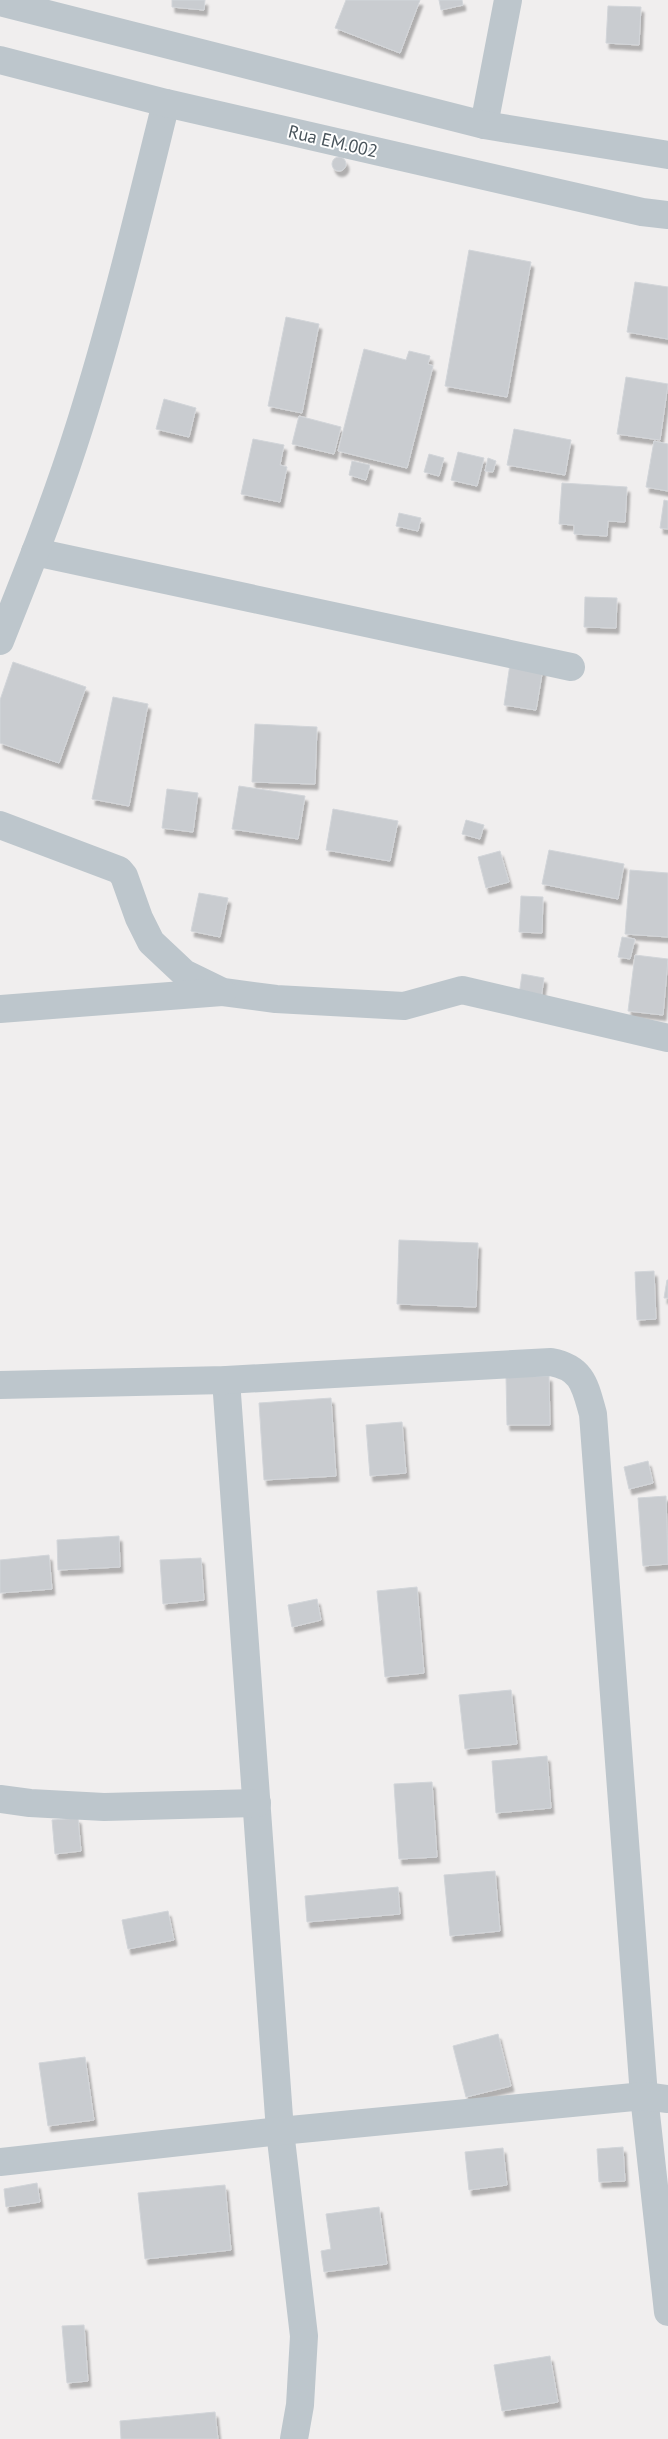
<svg xmlns="http://www.w3.org/2000/svg" width="668" height="2439" viewBox="0 0 668 2439" font-family="'PT Sans',sans-serif">
<style>
.building{fill:#c9ccd0;stroke:#d2d5d9;filter:url(#shadow)}
.lines{fill:none;stroke-linecap:round;stroke-linejoin:round}
.minor{stroke:#bdc6cc;stroke-width:28}
.tertiary{stroke:#bdc6cc;stroke-width:28}
.labels{text-anchor:middle;dominant-baseline:central;stroke-width:4;stroke-linejoin:round;paint-order:stroke}
.street-label{font-size:18px;fill:#48535a;stroke:#fff}
</style>
<defs>
<filter id="shadow"><feDropShadow dx="3" dy="5.5" stdDeviation="1" flood-color="#0004"/></filter>
</defs>
<rect width="100%" height="100%" fill="#f0eeee"/>
<!-- building -->
<g class="building">
<polygon points="172,0 205,0 204,10 172,7"/>
<polygon points="346,0 420,0 400,53 335,28"/>
<polygon points="439,0 462,0 463,5 441,10"/>
<polygon points="608,6 641,7 639,45 606,43"/>
<circle cx="339" cy="164" r="7"/>
<polygon points="469,250 531,262 507,397 445,386"/>
<polygon points="635,282 668,287 668,339 627,332"/>
<polygon points="286,317 319,324 302,413 268,406"/>
<polygon points="364,349 406,360 409,351 430,356 428,364 433,366 407,468 338,451"/>
<polygon points="626,377 668,384 660,440 617,434"/>
<polygon points="164,399 196,408 189,437 156,429"/>
<polygon points="299,416 341,427 334,454 292,444"/>
<polygon points="514,429 571,440 565,475 507,465"/>
<polygon points="253,439 284,445 280,465 287,467 280,502 241,494"/>
<polygon points="654,441 668,444 668,491 646,487"/>
<polygon points="458,452 484,458 477,486 451,480"/>
<polygon points="429,454 444,458 439,476 424,472"/>
<polygon points="488,458 496,461 493,472 485,471"/>
<polygon points="352,461 370,465 366,480 349,475"/>
<polygon points="562,483 627,487 625,522 608,521 607,536 574,534 574,525 559,524"/>
<polygon points="664,500 668,501 668,529 660,528"/>
<polygon points="399,513 421,518 418,531 396,526"/>
<polygon points="585,597 617,598 616,628 584,627"/>
<polygon points="13,662 86,687 59,763 0,743 0,700"/>
<polygon points="510,664 543,668 536,710 504,705"/>
<polygon points="113,697 148,704 129,806 92,799"/>
<polygon points="255,724 317,727 315,784 252,782"/>
<polygon points="239,786 305,796 298,839 232,829"/>
<polygon points="167,789 198,793 193,832 162,828"/>
<polygon points="333,809 398,821 390,861 326,850"/>
<polygon points="466,820 484,825 480,839 462,834"/>
<polygon points="549,850 624,864 618,899 542,884"/>
<polygon points="500,851 509,882 486,888 478,857"/>
<polygon points="630,870 668,873 668,937 625,934"/>
<polygon points="199,893 228,898 220,937 191,931"/>
<polygon points="521,896 543,897 542,933 519,932"/>
<polygon points="622,937 635,939 630,959 618,957"/>
<polygon points="635,955 668,959 663,1015 628,1011"/>
<polygon points="522,974 544,978 541,999 519,995"/>
<polygon points="399,1240 478,1243 476,1307 397,1304"/>
<polygon points="654,1271 656,1319 637,1320 635,1272"/>
<polygon points="667,1280 668,1280 668,1298 664,1298"/>
<polygon points="549,1376 550,1425 507,1425 506,1377"/>
<polygon points="331,1398 336,1476 264,1480 259,1403"/>
<polygon points="402,1422 406,1473 370,1476 366,1425"/>
<polygon points="648,1461 653,1483 629,1489 624,1467"/>
<polygon points="666,1496 668,1564 643,1566 638,1498"/>
<polygon points="119,1536 120,1567 58,1570 57,1540"/>
<polygon points="49,1555 52,1589 0,1593 0,1560"/>
<polygon points="201,1558 204,1600 163,1604 160,1560"/>
<polygon points="417,1587 424,1673 385,1677 377,1591"/>
<polygon points="317,1599 321,1620 292,1627 288,1605"/>
<polygon points="511,1690 517,1744 465,1749 459,1695"/>
<polygon points="547,1756 551,1808 496,1813 492,1761"/>
<polygon points="432,1782 437,1857 399,1859 394,1784"/>
<polygon points="78,1818 81,1851 55,1854 52,1820"/>
<polygon points="495,1871 500,1931 450,1936 444,1875"/>
<polygon points="398,1887 400,1914 307,1922 305,1896"/>
<polygon points="168,1911 174,1940 128,1949 122,1920"/>
<polygon points="498,2034 511,2086 466,2097 453,2046"/>
<polygon points="85,2057 94,2120 48,2126 39,2063"/>
<polygon points="623,2147 625,2181 599,2182 597,2149"/>
<polygon points="503,2148 507,2185 469,2190 465,2152"/>
<polygon points="37,2183 40,2202 6,2207 4,2189"/>
<polygon points="225,2185 231,2250 145,2259 138,2193"/>
<polygon points="379,2207 387,2264 324,2272 321,2251 331,2249 326,2214"/>
<polygon points="84,2325 88,2381 67,2383 62,2326"/>
<polygon points="550,2356 558,2402 502,2411 494,2365"/>
<polygon points="215,2412 218,2439 121,2439 120,2421"/>
</g>
<g class="lines">
<!-- minor -->
<g class="minor">
<polyline points="484,125 508,0"/>
<polyline points="35,552 571,667"/>
<path d="M0,641c28,-70 56,-140 79,-213 34,-107 60,-216 87,-325"/>
<polyline points="0,825 119,870 124,876 139,918 151,942 184,973 223,992 276,999 404,1006 462,990 668,1038"/>
<polyline points="0,1009 222,992"/>
<polyline points="226,1380 280,2131 304,2336 300,2405 294,2439"/>
<path d="M0,1385l226,-5 325,-18c32,6 34,24 42,52l51,682 24,216"/>
<polyline points="0,1799 30,1803 104,1807 257,1803"/>
<polyline points="0,2162 280,2131 644,2096 668,2099"/>
</g>
<!-- tertiary -->
<g class="tertiary">
<polyline points="0,2 484,125 668,155"/>
<polyline points="0,60 166,103 642,212 668,215"/>
</g>
</g>
<g class="labels">
<!-- street labels -->
<g class="street-label">
<text transform="translate(333 141) rotate(13)">Rua EM.002</text>
</g>
</g>
</svg>
